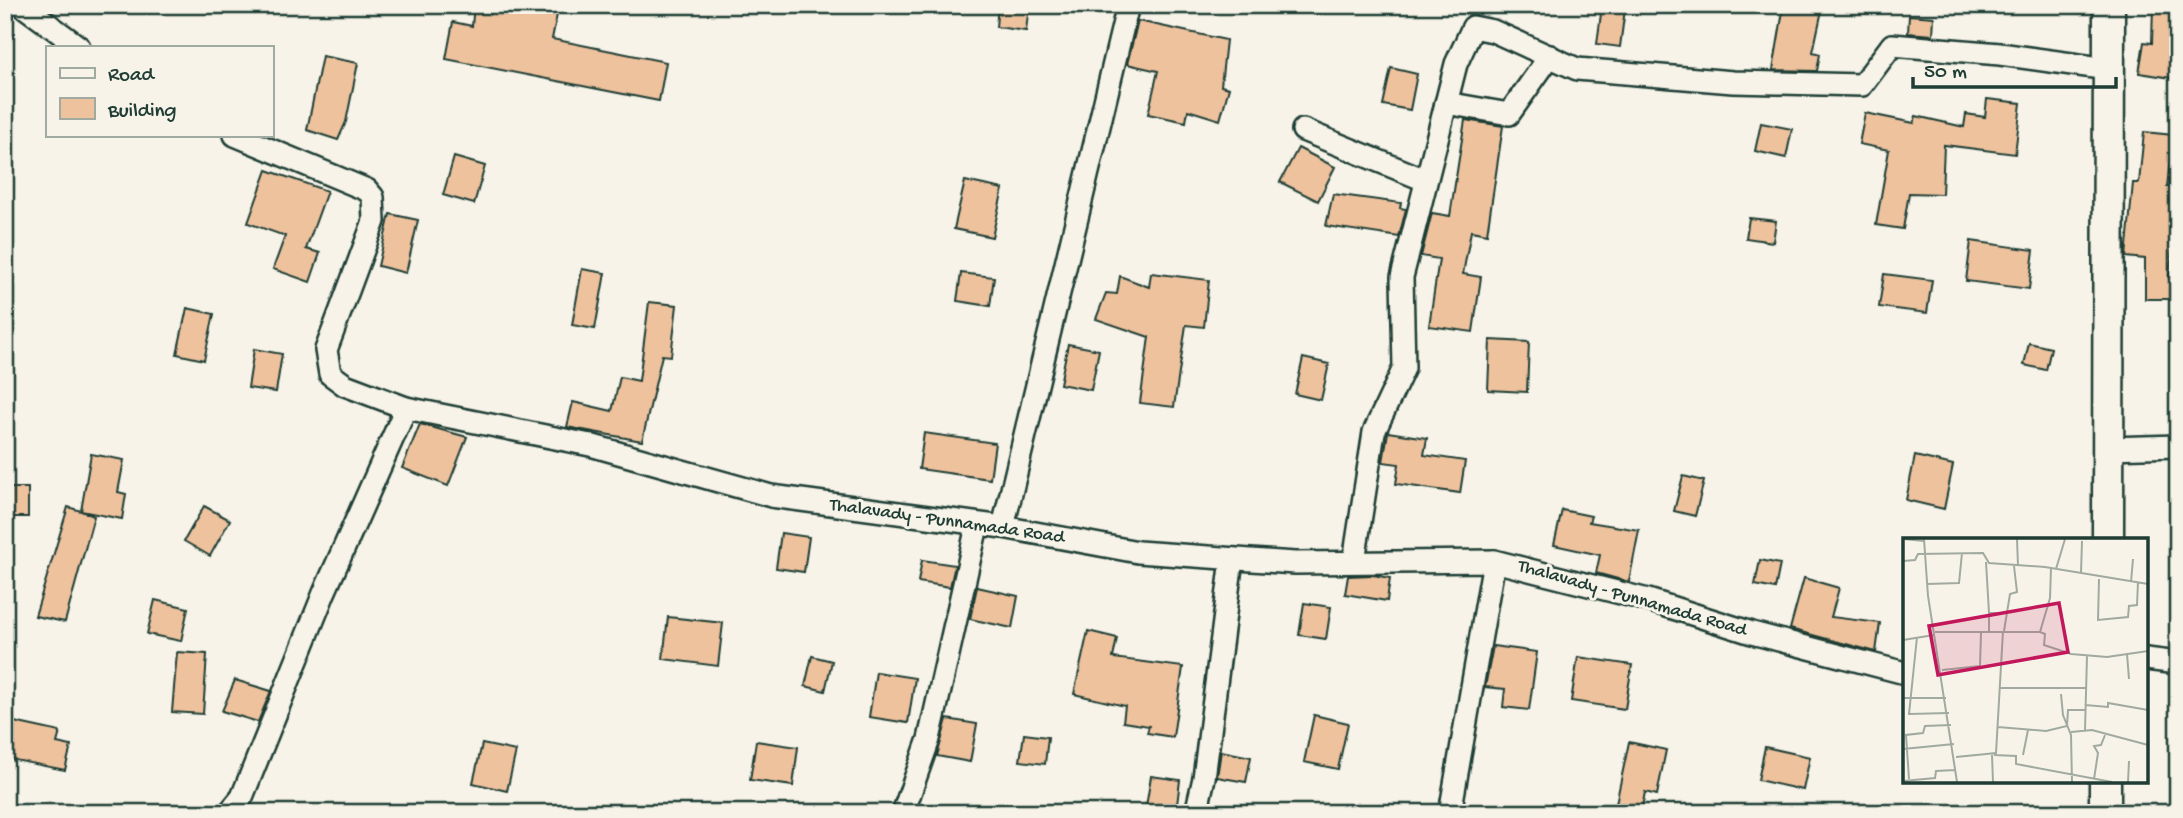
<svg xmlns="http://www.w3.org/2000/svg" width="2183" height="818" viewBox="0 0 2183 818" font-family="'Gochi Hand',sans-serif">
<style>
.building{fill:#efc29e;stroke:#1f3d34;stroke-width:2}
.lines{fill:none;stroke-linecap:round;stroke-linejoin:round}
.street-casing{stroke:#1f3d34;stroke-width:26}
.secondary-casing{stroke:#1f3d34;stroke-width:35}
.street{stroke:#f7f3e8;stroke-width:21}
.secondary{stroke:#f7f3e8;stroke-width:30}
.labels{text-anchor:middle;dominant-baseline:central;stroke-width:6;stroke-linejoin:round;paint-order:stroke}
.street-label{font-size:19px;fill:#1f3d34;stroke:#f7f3e8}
.inset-road{fill:none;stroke:#a1aaa0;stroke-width:2}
.view{fill:#c2185b;fill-opacity:0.15;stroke:#c2185b;stroke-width:3.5}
.inset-edge{fill:none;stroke:#1f3d34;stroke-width:3.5}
</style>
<rect width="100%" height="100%" fill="#f7f3e8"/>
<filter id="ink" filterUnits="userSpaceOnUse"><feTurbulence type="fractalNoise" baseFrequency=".0143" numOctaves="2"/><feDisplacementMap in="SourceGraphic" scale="14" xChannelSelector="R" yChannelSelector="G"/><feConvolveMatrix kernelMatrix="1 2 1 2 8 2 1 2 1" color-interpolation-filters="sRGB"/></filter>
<g filter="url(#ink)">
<!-- building -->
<g class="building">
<polygon points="474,5 559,5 552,39 666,62 659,101 446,59 453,22 472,26"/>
<polygon points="998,5 1029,5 1026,31 996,27"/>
<polygon points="1784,5 1822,10 1813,52 1820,54 1817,71 1773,70"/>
<polygon points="2153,5 2178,5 2178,79 2139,73 2144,42 2152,43"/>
<polygon points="1602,6 1625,9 1620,47 1597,44"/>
<polygon points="1909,15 1934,17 1933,35 1908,33"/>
<polygon points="1138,21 1226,40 1221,86 1229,88 1220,120 1188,110 1186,122 1148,114 1158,71 1127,64"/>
<polygon points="322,56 358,63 346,122 338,140 307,130"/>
<polygon points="1391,68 1417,74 1410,110 1383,105"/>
<polygon points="1987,99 2021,103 2015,154 1944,145 1942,194 1909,193 1903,229 1876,225 1889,150 1859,144 1865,113 1914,123 1916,116 1964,127 1966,114 1985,117"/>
<polygon points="1465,120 1503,126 1487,234 1471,231 1463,274 1481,277 1473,332 1429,326 1439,259 1421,256 1432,213 1450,216"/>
<polygon points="1761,123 1792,129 1786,158 1755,151"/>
<polygon points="2144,132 2173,135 2167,187 2178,188 2169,278 2175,278 2175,299 2145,299 2145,259 2126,257 2133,183 2139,183"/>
<polygon points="1298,148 1335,167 1318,201 1280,182"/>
<polygon points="454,157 485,166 474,204 443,195"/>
<polygon points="267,170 327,191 306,249 320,253 310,282 273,269 285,236 248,223"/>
<polygon points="965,181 1003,189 992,237 954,229"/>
<polygon points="1333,194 1401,203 1400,208 1406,209 1399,237 1326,226"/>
<polygon points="390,214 418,220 406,273 378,266"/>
<polygon points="1749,218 1776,221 1773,242 1746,238"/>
<polygon points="1971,241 2034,250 2029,289 1966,281"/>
<polygon points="582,269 605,273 595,329 572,325"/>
<polygon points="961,273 994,277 990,306 957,301"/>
<polygon points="1151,273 1209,280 1204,327 1186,325 1174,407 1140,403 1149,337 1096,319 1106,293 1117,294 1120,276 1149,287"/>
<polygon points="1884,274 1932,280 1927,313 1879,307"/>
<polygon points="649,302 677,305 671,356 662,355 642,441 567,427 573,402 612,411 620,377 639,381"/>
<polygon points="187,308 214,314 204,360 177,354"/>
<polygon points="1490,340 1529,342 1527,392 1488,390"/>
<polygon points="2029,343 2051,348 2046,370 2024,365"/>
<polygon points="1068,344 1099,350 1091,390 1060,384"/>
<polygon points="254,349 282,354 276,392 248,388"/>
<polygon points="1303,358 1329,364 1321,400 1295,394"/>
<polygon points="420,424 467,437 448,486 402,468"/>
<polygon points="1388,432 1427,438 1424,455 1465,461 1460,493 1396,484 1399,464 1383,462"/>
<polygon points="924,433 995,443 990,479 919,469"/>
<polygon points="91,454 124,460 118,492 126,494 122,519 81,511 94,516 65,622 35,616 68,507 81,511"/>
<polygon points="1915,456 1953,465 1944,509 1906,500"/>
<polygon points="1683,476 1704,481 1695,516 1674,511"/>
<rect x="5" y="488" width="23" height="29"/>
<polygon points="204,506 230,520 210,556 184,541"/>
<polygon points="1562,510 1591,516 1589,522 1639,530 1629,582 1596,573 1600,555 1554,545"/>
<polygon points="781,533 809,537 804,572 776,568"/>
<polygon points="922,560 955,565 950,587 918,582"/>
<polygon points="1760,560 1780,564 1775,589 1755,585"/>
<polygon points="1373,575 1390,578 1387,601 1345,594 1348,576"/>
<polygon points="1804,578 1839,588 1831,617 1880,623 1876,652 1790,629"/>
<polygon points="977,587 1018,596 1012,628 970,619"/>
<polygon points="155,600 188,608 181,641 147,634"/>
<polygon points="1304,603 1331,607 1326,639 1299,635"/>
<polygon points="668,617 723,623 718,666 663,659"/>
<polygon points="1088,631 1117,638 1113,658 1183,667 1173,737 1147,733 1149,726 1123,722 1125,706 1074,694"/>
<polygon points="1493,646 1537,652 1529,710 1503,707 1505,689 1485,687"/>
<polygon points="177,652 207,654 203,714 172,712"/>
<polygon points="812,656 832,661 825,691 805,686"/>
<polygon points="1578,657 1632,665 1625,709 1571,701"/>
<polygon points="876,672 915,678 908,723 869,717"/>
<polygon points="235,680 271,691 258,722 222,711"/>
<polygon points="1314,715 1348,723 1338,769 1304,762"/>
<polygon points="947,719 977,724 970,762 937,756"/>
<polygon points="5,720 60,732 57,743 71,746 65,770 5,758"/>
<polygon points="1024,734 1048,737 1045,764 1020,761"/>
<polygon points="756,741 798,747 793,786 750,780"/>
<polygon points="1629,742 1666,750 1657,795 1645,792 1641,813 1614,813"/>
<polygon points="482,744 516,751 507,791 473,783"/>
<polygon points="1765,747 1810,757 1803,790 1758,780"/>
<polygon points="1221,751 1251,757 1246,782 1217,777"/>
<polygon points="1151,776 1180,780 1176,813 1145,813"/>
</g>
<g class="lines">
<!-- street casing -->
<g class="street-casing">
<g id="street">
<polyline points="22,5 79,47"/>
<polyline points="1446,103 1509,114 1550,56"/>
<polyline points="1303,130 1425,180"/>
<polyline points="235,135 367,190 373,197 374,221 326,350 330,374 345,385 406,408 590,445 771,496 1003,527 1138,552 1295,563 1494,561 1648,600 1752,633 1905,673"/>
<polyline points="2108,448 2178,446"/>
<polyline points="1003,527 1128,5"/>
<polyline points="1354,561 1374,432 1404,368 1402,277 1456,64 1473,27 1493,31 1577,69 1733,82 1862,85 1892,45 2000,54 2108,69"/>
<polyline points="2146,659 2178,663"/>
<polyline points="229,813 242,797 324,593 406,408"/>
<polyline points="903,813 929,739 977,526"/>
<polyline points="1196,813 1204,778 1232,559"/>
<polyline points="1450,813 1494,561"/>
</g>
</g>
<!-- secondary casing -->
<g class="secondary-casing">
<g id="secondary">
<polyline points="2108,540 2109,5"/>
<polyline points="2105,781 2105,813"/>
</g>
</g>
<!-- street -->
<use href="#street" class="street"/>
<!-- secondary -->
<use href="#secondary" class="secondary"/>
</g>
</g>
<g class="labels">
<!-- street labels -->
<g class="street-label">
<text transform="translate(947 522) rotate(8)">Thalavady - Punnamada Road</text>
<text transform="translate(1632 599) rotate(16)">Thalavady - Punnamada Road</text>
</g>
</g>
<!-- overview -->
<g transform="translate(1903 538)">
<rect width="245" height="245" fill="#f7f3e8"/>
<path class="inset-road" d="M0,1l21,2M21,1l4,57 29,186M114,1l1,27M0,23l12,-1 3,-6 65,-1 6,10 56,4 103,17M83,24l3,51M153,31l9,-30M178,35l1,-32M196,41l-1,41 30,-3 1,-11 8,-1 1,-23M228,44l2,-23M24,46l32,-1 3,-30M101,93l6,-37 7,-2 -3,-26M32,94h105l5,2 -1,11 27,9 36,3 41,-6M86,94v-19h17M137,94l10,-34 1,-30M14,99l-8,77 40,-1M0,102l31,-5M224,116l2,25M39,132l38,-4 1,-33M96,150h88M158,156l2,21 8,20 1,47M0,160h43M182,167l23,2v-4l40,7M95,189l48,4 21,-5 1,-16h17M182,192l2,-74M168,194l21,-2 56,15M0,211l51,-5M89,217l1,27M91,217l22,1v8l96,18M120,217l5,-25M53,219l40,-4 7,-122M6,241l-3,-44 17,-2 2,-7 26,-1M191,241l4,-26 -4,-7 7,-1 4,-10M0,243l32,-3 1,-7 19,-1M225,244l1,-21"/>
<path class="view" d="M156,65l9,49 -130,23 -9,-49z"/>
<rect width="245" height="245" class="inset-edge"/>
</g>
<!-- margin -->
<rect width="2183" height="818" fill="none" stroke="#f7f3e8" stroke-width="28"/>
<rect x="14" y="14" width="2155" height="790" fill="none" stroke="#1f3d34" stroke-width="2.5" filter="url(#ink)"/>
<!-- legend -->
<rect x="46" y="46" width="228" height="91" fill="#f7f3e8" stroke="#a1aaa0" stroke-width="2"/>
<rect x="60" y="68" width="35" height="10" fill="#f7f3e8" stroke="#a1aaa0" stroke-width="2"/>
<text x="108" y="80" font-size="21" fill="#1f3d34">Road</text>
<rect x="60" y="98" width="35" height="21" fill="#efc29e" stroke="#a1aaa0" stroke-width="2"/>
<text x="108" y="116" font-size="21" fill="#1f3d34">Building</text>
<!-- scale -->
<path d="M1913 77v10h203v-10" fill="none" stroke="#1f3d34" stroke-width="3.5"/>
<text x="1924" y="77" font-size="21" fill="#1f3d34" stroke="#f7f3e8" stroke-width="5" paint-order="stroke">50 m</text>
</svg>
